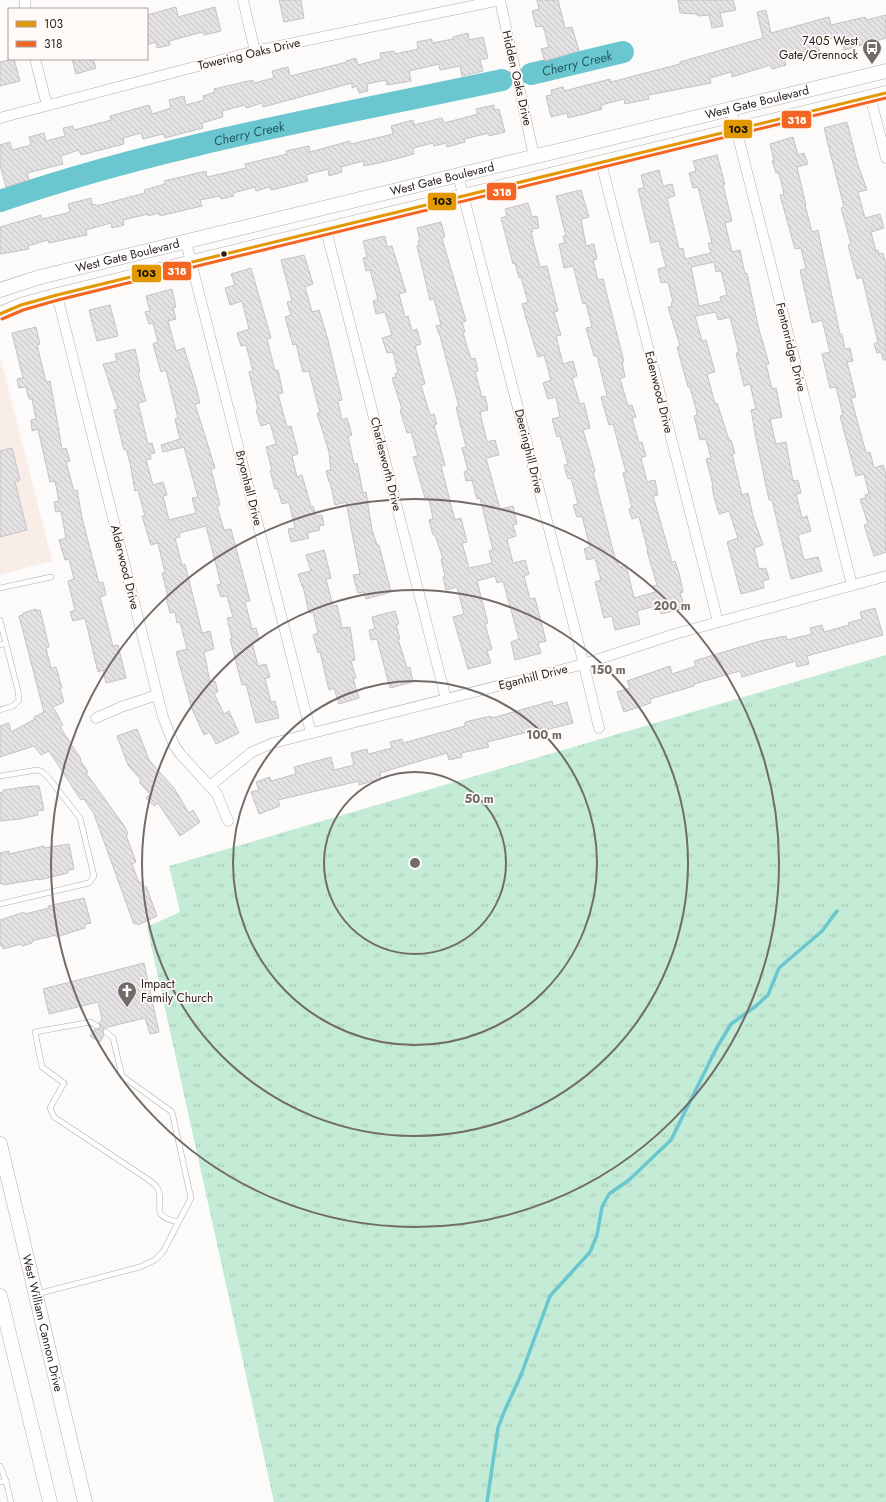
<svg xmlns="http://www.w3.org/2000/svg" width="886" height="1502" viewBox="0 0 886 1502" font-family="Jost,sans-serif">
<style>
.built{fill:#f9eee7}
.park{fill:url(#park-tufts)}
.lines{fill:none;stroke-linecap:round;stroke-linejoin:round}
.stream{stroke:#6ac7cf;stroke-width:3.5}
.river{stroke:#6ac7cf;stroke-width:22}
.building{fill:url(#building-back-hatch);stroke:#c5c2c5;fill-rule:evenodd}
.lane-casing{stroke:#b1ada9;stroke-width:6}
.street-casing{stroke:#b1ada9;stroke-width:11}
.secondary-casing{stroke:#b1ada9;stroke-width:15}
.lane{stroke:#fffefe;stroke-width:5}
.street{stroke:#fffefe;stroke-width:10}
.secondary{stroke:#fffefe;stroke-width:14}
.bus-1-casing{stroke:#fffaf7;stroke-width:6}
.bus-2-casing{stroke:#fffaf7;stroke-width:6}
.bus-1{stroke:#e29803;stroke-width:3}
.bus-2{stroke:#f26522;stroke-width:3}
.ring{fill:none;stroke:#726c68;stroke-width:2}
.bus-dot{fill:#271f1a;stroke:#fffaf7;stroke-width:1.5}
.labels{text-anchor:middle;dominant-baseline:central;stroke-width:3.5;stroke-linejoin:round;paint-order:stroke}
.poi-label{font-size:12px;fill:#271f1a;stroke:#fffaf7;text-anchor:end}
.street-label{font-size:12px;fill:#271f1a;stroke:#fffaf7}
.water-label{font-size:13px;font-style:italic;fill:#265a60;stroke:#fffaf7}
.centre{fill:#726c68;stroke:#fffaf7;stroke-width:2}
.ring-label{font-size:12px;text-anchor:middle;font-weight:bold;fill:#726c68;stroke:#fffaf7;stroke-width:3.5;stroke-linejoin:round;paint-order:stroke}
.line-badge{stroke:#fffaf7;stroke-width:1.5}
.badge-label{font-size:11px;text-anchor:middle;font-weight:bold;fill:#fff}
.pale-badge-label{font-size:11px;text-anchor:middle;font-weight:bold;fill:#111}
</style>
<defs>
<pattern id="park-tufts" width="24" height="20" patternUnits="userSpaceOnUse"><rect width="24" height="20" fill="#c3ebd5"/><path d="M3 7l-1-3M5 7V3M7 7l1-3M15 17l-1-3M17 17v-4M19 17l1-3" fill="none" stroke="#a8c9b6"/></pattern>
<pattern id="building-back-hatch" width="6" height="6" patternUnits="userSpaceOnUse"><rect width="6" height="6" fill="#e5e2e6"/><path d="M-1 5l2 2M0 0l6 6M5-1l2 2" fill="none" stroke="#c4c1c5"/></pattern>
</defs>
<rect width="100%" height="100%" fill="#fdfbf9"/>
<!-- built -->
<polygon class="built" points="0,355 52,561 0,575"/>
<!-- park -->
<polygon class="park" points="886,655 886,1502 274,1502 147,927 180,912 169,866"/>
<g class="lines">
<!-- stream -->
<polyline class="stream" points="487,1502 498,1428 504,1412 521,1375 550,1296 590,1252 597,1235 602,1207 609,1194 629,1180 671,1140 716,1049 731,1024 756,1006 768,995 779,968 822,931 837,911"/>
<!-- river -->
<g class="river">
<path id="s1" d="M531,74l92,-22"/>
<path id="s2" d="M0,201c163,-56 334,-85 502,-121"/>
</g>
</g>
<!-- building -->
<g class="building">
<polygon points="279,0 301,0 304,18 284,22"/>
<polygon points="537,0 558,0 565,28 572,27 579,51 545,61 541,49 549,47 543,26 536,27 532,11 539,9"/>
<polygon points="678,0 733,0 736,10 720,13 723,26 712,28 709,15 698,16 697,14 680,13"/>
<polygon points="176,7 178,17 215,7 221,31 204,35 203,32 169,41 170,45 157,48 156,42 147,45 147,15"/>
<polygon points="766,10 771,33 829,17 831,25 865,17 866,20 886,15 886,38 844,50 840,36 817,42 820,54 805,58 804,51 783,57 786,65 772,69 770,65 732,77 731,72 710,78 711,83 648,95 649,99 625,104 624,99 601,105 602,109 588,113 568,118 567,113 551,117 546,96 552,95 551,90 563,87 564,91 610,79 611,82 680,64 680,62 763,38 757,12"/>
<polygon points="468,33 469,40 483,37 488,58 480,60 483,71 462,76 460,66 440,70 439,64 409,71 411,81 387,85 386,80 367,84 368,91 359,93 357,86 352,88 352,83 263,107 262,103 246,108 245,105 222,111 223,117 202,123 203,128 165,138 163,134 143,139 141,133 123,138 124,144 81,155 79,150 61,156 63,164 27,173 29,180 6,187 0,165 0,145 10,142 12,150 31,145 29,137 44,133 46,141 65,136 63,128 73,126 74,130 111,120 110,116 149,105 152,114 171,108 169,100 184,96 186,105 204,100 203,96 215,92 214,89 253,80 254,83 274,78 272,71 288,67 290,76 347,62 346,61 356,58 358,65 381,59 380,53 394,51 395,54 418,49 417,42 432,39 432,43 453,39 453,37"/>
<polygon points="14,59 20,81 0,86 0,62"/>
<polygon points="72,59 93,59 96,68 76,74"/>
<polygon points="494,105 494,110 499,109 505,132 489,136 489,133 464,139 465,142 447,147 446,143 434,146 433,143 413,148 414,154 392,160 364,166 363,161 341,167 342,172 329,176 328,169 306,175 308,181 271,190 270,187 256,191 255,187 233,193 234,196 221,199 220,196 200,200 202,206 160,216 159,213 148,216 148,214 123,220 124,225 112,228 111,223 86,230 87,235 49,243 48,240 28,246 29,249 0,254 0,227 41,215 42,219 67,213 70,211 68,204 91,198 92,205 95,204 96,206 145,193 144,190 165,184 164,181 206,171 207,177 246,168 245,164 287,154 286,151 309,146 310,152 350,141 351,144 393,134 391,126 413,120 414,125 442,118 444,123 478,114 476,109"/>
<polygon points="847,122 857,162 867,190 858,192 865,218 880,214 884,228 871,232 876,251 878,250 879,254 883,253 886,264 886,360 883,360 881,352 877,353 874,344 878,342 862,277 857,279 848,245 851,244 841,208 844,207 824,128"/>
<polygon points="793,137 798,155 804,153 808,164 797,167 806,205 805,205 812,232 818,230 840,334 842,334 845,349 850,348 853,361 847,362 856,397 851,398 866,453 870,452 874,468 883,465 886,474 886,552 874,556 864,525 868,524 860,499 866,498 865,495 869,494 864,474 856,476 840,416 843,415 836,387 830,388 822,354 830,352 822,320 812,323 800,270 806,269 801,248 795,249 780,195 784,194 779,173 776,173 772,161 774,160 770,144"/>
<path d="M717,155l8,29 -2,1 9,36 -7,2 7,29 8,-2 5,24 2,-1 11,53 11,38h-3l6,25 4,-1 6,29 -12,2 6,25 10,-2 7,39 5,-1 3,13 -5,1 6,24 5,-2 4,15 -13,4 6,25 14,-3 4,14 -31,8 -19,-79h-3l-14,-67 -4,-23 5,-1 -6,-25 -6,2 -8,-33h3l-9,-36 -12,3 -2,-8 -21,4 7,25 4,-1 9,32 -8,2 8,30 2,-1 12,37h2l4,13 -3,1 10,41 6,-2 5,23 10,29 -9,3 5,21 7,-1 3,11 -6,2 1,7 -23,6 -14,-52 11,-4 -9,-27 -10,3 -5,-17 -2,-11 1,-1 -7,-26 5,-1 -5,-19 -6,1 -6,-24 3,-1 -1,-6 -6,-22h-2l-11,-40 3,-1 -12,-39h4l-1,-4 2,-1 -5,-20 -7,1 -3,-14 8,-2 -7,-26 -8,2 -13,-54 6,-1 -3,-13 18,-5 4,16 9,-2 3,12 -8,2 12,51 4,-1 2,11 26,-6 -3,-10h4l-14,-56 -5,1 -4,-15 7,-2 -3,-10zM714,262l2,10 5,-1 6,24 -7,2 1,4 -22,5 -8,-39z"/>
<polygon points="581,190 589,217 581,219 586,246 594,244 597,259 593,260 598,280 603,279 624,362 622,362 625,377 620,379 628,406 632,405 636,417 632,418 639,443 642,442 646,456 641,458 647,482 655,480 658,495 653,496 672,562 675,561 679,573 683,592 680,593 685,608 661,614 659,605 637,611 640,624 615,630 612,616 604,618 595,582 601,580 595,558 587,560 584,549 590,547 582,516 577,517 573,505 578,504 571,478 568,479 564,465 568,464 560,436 557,437 552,419 560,417 556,397 548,399 543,383 551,380 544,355 538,357 526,318 522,304 528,302 521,277 519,278 515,263 513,264 501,218 507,216 505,209 528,203 532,217 537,216 539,228 532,229 533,232 531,232 540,267 547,266 558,311 554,312 561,335 556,336 563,364 573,361 577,376 572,378 580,404 584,403 590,428 583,430 595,471 593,472 616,562 618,561 619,567 626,565 634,598 655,592 653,586 657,585 647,551 648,551 639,517 632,519 629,509 632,508 623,473 626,472 613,424 609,425 601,397 607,396 597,356 594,356 586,328 592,327 586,303 583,304 573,266 564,268 559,244 565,243 563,236 566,236 556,196"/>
<polygon points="441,222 445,237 442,238 466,321 462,322 465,332 463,333 471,359 475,358 478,371 475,372 482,397 485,396 488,410 480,412 487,442 495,440 499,455 486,458 500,509 513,506 517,524 513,525 516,536 507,539 513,563 525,560 529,574 524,576 530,599 535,598 546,641 538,643 541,653 515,660 511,642 519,639 503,581 497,583 495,576 477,581 488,623 485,624 492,649 487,651 491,663 468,669 453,617 464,614 457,587 446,590 443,577 445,576 441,559 443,559 435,535 433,535 429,520 433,519 431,508 428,497 425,498 413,457 418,456 411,432 407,433 400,410 402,409 392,378 396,377 395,374 398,373 393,352 387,353 382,338 392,335 385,312 376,314 373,301 378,299 370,270 366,271 363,258 367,257 363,241 385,236 387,247 392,246 406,292 399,294 405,317 408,316 412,331 417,329 421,344 415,346 425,384 421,385 430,415 434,414 437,424 434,425 445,465 441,466 455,520 461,518 467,542 462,543 469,568 492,563 489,551 493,550 480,498 477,499 472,480 466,481 464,472 468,470 462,448 466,447 456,407 459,407 440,336 436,326 441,325 434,299 430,300 417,246 419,245 418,241 420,240 417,228"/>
<polygon points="304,255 313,284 305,287 312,312 319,310 328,340 342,400 338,401 342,420 347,418 352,435 348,436 354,464 357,463 363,493 366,492 372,530 377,545 379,545 391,592 366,599 364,592 358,593 353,575 360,574 346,502 335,505 330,482 329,482 326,471 331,470 329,452 317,413 320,413 309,371 303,372 296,344 293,345 285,317 291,315 287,302 292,301 281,260"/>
<polygon points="251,268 271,338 267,339 275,371 278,370 283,393 278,394 287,427 291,426 297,448 298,454 292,456 297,477 302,475 311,507 313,506 316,516 322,515 324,525 319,526 320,530 307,533 309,538 291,542 288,529 295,528 289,502 282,504 277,488 275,489 270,470 272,470 266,447 276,444 270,423 261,426 256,410 258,409 249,372 253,371 246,345 241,346 237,333 249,329 242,301 230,305 225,288 235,285 231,274"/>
<polygon points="172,289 176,307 173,308 176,319 168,321 176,351 184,348 196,387 200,403 195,404 215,468 211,469 220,505 217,506 224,530 231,529 250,601 245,602 252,629 256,628 259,640 252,642 258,666 266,664 270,677 265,679 271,702 275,701 279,718 256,723 246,684 242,685 230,639 232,638 227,618 233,617 227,596 221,597 217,585 221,584 206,526 179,533 180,537 175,538 182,565 185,564 202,633 210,631 214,649 204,652 210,682 215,681 218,692 214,693 224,714 229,711 239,733 216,744 210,732 204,735 192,709 176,652 187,649 180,622 177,623 175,612 170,613 166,597 168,596 162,573 165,573 158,543 151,545 142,516 145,516 138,490 135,491 130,463 126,449 124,450 114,410 118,409 103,364 117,361 115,354 135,349 140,372 138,373 146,401 138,403 148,444 152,443 155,453 150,454 151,459 146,460 153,485 163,482 167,495 163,496 169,520 196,513 192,498 198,497 184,447 163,452 161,445 180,439 175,419 178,418 166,370 161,372 153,344 158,342 153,323 149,324 145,312 150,311 146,296"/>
<polygon points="110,305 118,336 97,341 89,310"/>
<polygon points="36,327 40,344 37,345 46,382 50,381 62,449 66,448 70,461 66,462 74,491 77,490 82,518 99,583 103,582 106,595 100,597 113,646 118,645 126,678 106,683 103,670 98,672 85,618 73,621 70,612 75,610 68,581 74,579 69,559 65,560 59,540 66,538 61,511 56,512 54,502 59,501 55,481 50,482 38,429 32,431 31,420 36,419 32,399 29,399 26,387 19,388 17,379 23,378 12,333"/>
<polygon points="12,448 20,480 15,482 27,530 0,537 0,451"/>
<polygon points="324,550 331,578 326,579 333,606 337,605 342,628 350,627 355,660 351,661 356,678 353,679 359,698 339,704 334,688 329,690 320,652 318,653 313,635 318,633 313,612 309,613 303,586 302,586 298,574 311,571 306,555"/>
<polygon points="875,608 883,635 807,656 809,664 797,667 796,661 742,677 740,671 694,684 694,686 650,699 651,703 624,712 617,692 630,688 627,681 670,666 672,674 696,666 694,661 760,641 786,636 787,640 812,634 810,628 822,625 824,632 849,625 848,623 862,619 860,612"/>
<polygon points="36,609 36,611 40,610 44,626 49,647 46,648 51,668 56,667 62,688 60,689 64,702 53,707 63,725 60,727 81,759 80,760 88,772 86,773 125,827 128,834 126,835 136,862 132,864 139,883 142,882 143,887 146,886 157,916 138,925 137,923 134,924 127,905 94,814 84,799 81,800 49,751 41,755 34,746 0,757 0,726 9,723 11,732 35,719 34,717 44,712 19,616 23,615 23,613"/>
<polygon points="395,611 399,624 396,625 400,639 398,639 407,668 410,667 413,682 390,688 377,639 371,640 369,630 375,629 372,617"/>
<polygon points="552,701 553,706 567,702 573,723 546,730 545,728 487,742 489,747 461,753 462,757 449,760 447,753 423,760 380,773 381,779 359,785 359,781 278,800 280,806 259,814 251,792 259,790 256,782 270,777 271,781 296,774 294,767 331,757 334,770 354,765 351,753 367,749 368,754 392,748 390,742 402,739 403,743 465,726 465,722 491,716 492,718"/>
<polygon points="137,729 149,760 174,788 189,813 193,810 200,822 180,836 158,803 154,806 146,798 150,794 139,782 141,780 128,765 117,736"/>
<polygon points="32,786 39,786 44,810 37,811 38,815 20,819 0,821 0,793 3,792 3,790"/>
<polygon points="69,844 74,869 68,870 68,873 39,880 39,879 3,885 3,883 0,884 0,853 9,851 9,854 44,846 44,848"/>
<polygon points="84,898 91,923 85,924 85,928 56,937 56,935 32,941 32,943 22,946 21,944 3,949 2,945 0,946 0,920 24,912 25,914 49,908 48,906"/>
<polygon points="144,963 159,1032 150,1034 145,1018 104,1028 102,1032 104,1035 100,1042 90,1036 95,1029 98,1030 101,1027 99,1023 102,1019 98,1002 49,1014 43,989"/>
</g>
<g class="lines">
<!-- lane casing -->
<g class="lane-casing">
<g id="lane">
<polyline points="0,588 51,577"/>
<polyline points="0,620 18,691 19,700 13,706 0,710"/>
<polyline points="0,645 6,643"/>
<polyline points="0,776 37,770 41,771 47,776 80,818 94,876 89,883 0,904"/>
<path d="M97,1026l-6,-4 -56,10 7,35 22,16 -14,25 4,9 92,61c4,3 10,7 12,11 7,18 -10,26 20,33"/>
<polyline points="37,1294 140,1267 155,1260 163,1252 191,1198 172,1112 122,1076 113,1038 106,1032"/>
<polyline points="0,1466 6,1481 0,1482"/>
<polyline points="6,1481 11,1502"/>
</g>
</g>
<!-- street casing -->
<g class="street-casing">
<g id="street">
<polyline points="25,0 25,9"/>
<polyline points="243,0 255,51"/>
<polyline points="500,0 534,156"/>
<polyline points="35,59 47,105"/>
<polyline points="870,96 886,158"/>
<polyline points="731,109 852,585"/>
<polyline points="0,118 255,51 500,0"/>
<polyline points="601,162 718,622"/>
<polyline points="458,175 581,653 599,728"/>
<polyline points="326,230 446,699"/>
<polyline points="186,242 311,733"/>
<polyline points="57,295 163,717 174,745 181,755 217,794 228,821"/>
<polyline points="96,718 121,707 157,695"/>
<polyline points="211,785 252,752 273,743 584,664 675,634 886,576"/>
</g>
</g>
<!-- secondary casing -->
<g class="secondary-casing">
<g id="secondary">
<path id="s3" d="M0,290l40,-13 846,-206"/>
<polyline points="0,314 21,305 57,295 886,93"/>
<path id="s4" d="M0,1144l85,358"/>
<polyline points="0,1296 50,1502"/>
</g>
</g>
<!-- lane -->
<use href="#lane" class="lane"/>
<!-- street -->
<use href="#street" class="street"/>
<!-- secondary -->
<use href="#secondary" class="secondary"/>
<!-- bus-1 casing -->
<g class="bus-1-casing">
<polyline id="bus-1" points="0,314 21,305 57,295 886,93"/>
</g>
<!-- bus-2 casing -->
<g class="bus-2-casing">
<polyline id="bus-2" points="2,319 23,310 58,300 886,98"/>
</g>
<!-- bus-1 -->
<use href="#bus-1" class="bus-1"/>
<!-- bus-2 -->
<use href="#bus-2" class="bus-2"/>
</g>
<!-- distance rings -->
<g class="ring">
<circle cx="415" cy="863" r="91"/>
<circle cx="415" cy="863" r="182"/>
<circle cx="415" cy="863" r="273"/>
<circle cx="415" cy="863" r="364"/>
</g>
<!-- icons -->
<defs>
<g id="bus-pin" transform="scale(1)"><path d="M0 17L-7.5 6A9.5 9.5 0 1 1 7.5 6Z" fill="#726c68" stroke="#fffaf7"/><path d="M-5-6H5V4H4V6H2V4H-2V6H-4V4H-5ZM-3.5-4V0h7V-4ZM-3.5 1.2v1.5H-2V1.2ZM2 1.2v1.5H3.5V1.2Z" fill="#fff"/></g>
<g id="church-pin" transform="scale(1)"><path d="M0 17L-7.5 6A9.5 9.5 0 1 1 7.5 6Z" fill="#726c68" stroke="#fffaf7"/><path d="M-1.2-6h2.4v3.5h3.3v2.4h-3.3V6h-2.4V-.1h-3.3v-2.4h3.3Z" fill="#fff"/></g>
</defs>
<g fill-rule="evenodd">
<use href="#bus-pin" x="872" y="48"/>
<use href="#church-pin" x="127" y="991"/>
</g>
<!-- markers -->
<circle class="bus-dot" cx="224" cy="254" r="3.5"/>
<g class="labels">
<!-- poi labels -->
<g class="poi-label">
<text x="858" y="41">7405 West<tspan x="858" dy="14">Gate/Grennock</tspan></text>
<text x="141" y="984" text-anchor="start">Impact<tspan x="141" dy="14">Family Church</tspan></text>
</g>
<!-- street labels -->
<g class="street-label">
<text transform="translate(249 54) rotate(-13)">Towering Oaks Drive</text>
<text transform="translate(517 78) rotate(77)">Hidden Oaks Drive</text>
<text stroke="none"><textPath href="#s3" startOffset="780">West Gate Boulevard</textPath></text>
<text stroke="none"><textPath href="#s3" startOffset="456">West Gate Boulevard</textPath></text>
<text stroke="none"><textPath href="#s3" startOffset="132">West Gate Boulevard</textPath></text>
<text transform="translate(791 347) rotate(76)">Fentonridge Drive</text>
<text transform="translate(659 392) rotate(76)">Edenwood Drive</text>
<text transform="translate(529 451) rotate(76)">Deeringhill Drive</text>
<text transform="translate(386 464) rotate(76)">Charlesworth Drive</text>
<text transform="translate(249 488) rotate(76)">Bryonhall Drive</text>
<text transform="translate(125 567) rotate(76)">Alderwood Drive</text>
<text transform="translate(533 677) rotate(-14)">Eganhill Drive</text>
<text stroke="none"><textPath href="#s4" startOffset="184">West William Cannon Drive</textPath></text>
</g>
<!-- water labels -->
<g class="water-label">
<text stroke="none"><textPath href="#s1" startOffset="47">Cherry Creek</textPath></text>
<text stroke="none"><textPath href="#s2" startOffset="258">Cherry Creek</textPath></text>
</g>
</g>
<circle cx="415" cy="863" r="6" class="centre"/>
<g class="ring-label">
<text x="672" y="610">200 m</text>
<text x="608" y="674">150 m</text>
<text x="544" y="739">100 m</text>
<text x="479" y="803">50 m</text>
</g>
<g class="line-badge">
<rect x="781" y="110" width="31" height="19" rx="4" fill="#f26522"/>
<rect x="723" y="119" width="30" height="20" rx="4" fill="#e29803"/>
<rect x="486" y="182" width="31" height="19" rx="4" fill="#f26522"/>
<rect x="427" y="192" width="30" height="19" rx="4" fill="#e29803"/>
<rect x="162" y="261" width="30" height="20" rx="4" fill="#f26522"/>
<rect x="131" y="264" width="31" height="19" rx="4" fill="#e29803"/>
</g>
<g class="badge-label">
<text x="797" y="124">318</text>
<text x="502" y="196">318</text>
<text x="177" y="275">318</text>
</g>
<g class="pale-badge-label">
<text x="738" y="133">103</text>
<text x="442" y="205">103</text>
<text x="146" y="277">103</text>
</g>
<!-- legend -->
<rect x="8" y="8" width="140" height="52" fill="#fffaf7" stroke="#a9a29f"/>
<rect x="16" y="21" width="20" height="6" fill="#e29803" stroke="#a9a29f"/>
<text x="44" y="28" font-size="12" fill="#271f1a">103</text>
<rect x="16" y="41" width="20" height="6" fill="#f26522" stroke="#a9a29f"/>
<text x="44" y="48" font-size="12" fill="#271f1a">318</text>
</svg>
